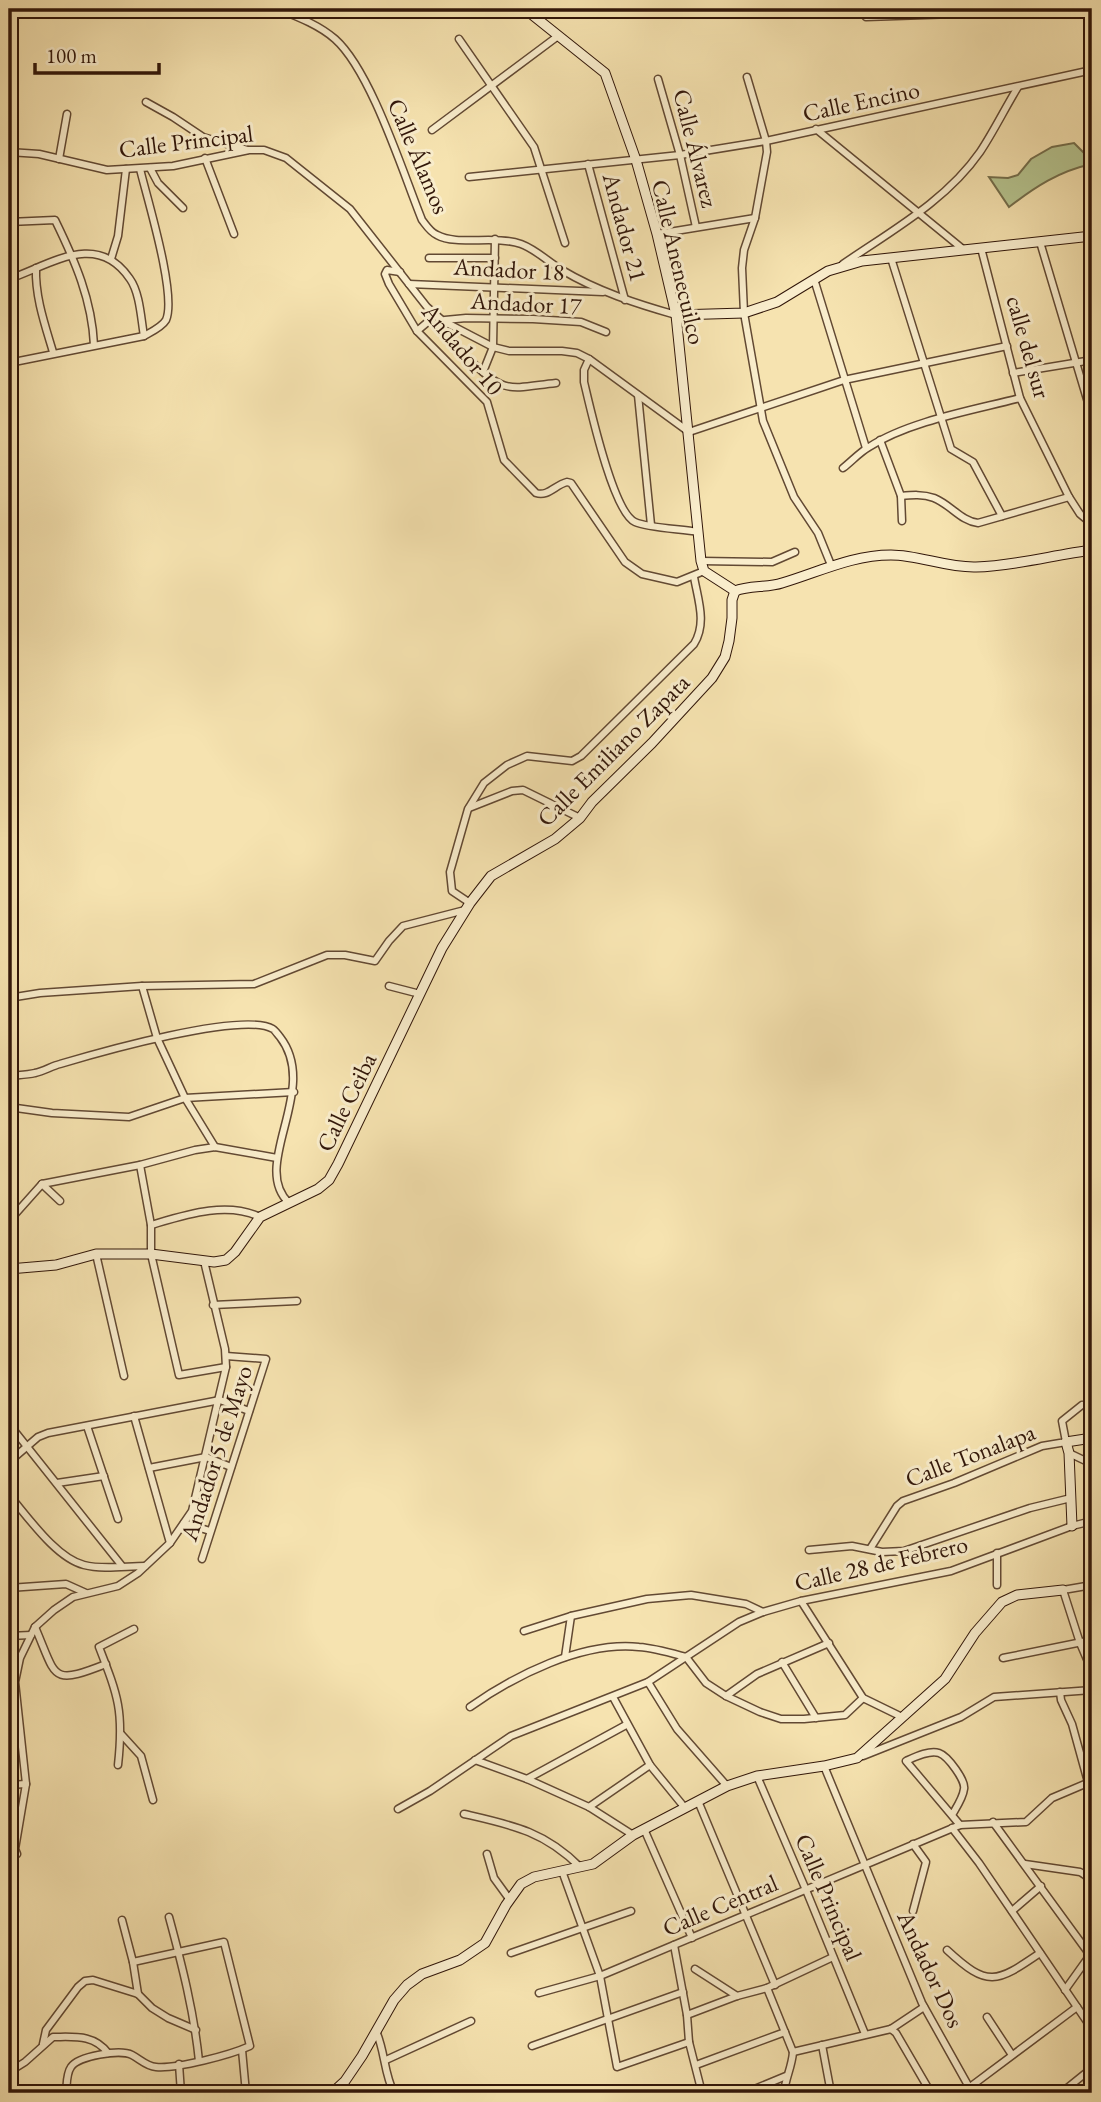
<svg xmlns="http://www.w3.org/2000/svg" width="1101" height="2102" viewBox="0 0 1101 2102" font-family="'EB Garamond',serif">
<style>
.green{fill:#b6c590;stroke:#746e4c;stroke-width:2}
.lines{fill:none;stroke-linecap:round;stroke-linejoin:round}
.street-casing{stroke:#624933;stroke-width:9}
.secondary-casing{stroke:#311609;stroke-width:11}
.street{stroke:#f9edcc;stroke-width:6}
.secondary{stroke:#f9edcc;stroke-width:9}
.labels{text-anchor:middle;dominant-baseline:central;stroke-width:6;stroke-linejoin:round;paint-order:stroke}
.street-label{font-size:24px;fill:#311609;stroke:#f9edcc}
</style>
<rect width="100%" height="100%" fill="#f6e3b0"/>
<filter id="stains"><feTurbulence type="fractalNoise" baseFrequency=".00286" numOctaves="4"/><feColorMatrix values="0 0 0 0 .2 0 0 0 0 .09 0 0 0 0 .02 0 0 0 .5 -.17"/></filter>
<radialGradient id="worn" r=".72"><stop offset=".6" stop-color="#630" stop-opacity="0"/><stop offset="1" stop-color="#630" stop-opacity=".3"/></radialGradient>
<!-- green -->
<path class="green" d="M1074,143l18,18v3c-33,7 -57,23 -83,43l-20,-30 19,1 10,-3 13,-16 21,-12z"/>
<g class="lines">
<!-- street casing -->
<g class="street-casing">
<g id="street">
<path d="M278,9c20,8 41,16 57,30 36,32 68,134 87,181 4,5 8,12 15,15 20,11 58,0 84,9 16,6 27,18 41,26 35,21 75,34 114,45"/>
<polyline points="866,17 955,14 990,9"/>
<polyline points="459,39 534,147 565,243"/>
<polyline points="747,77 766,141 767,152 755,218 744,250 742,268 744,313 763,421 794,497 818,533 831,565"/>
<polyline points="658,79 680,155 696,227"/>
<polyline points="146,102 173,117 203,137 247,150"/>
<polyline points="816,129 964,250"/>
<polyline points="432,130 558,36"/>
<polyline points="9,152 39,154 107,170 173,166 249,150 264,150 286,158 350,209 427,307 443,321 493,347 509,351 562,351 577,353 589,359 689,432 844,380 1007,346"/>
<polyline points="205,158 234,234"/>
<polyline points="59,159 67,114"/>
<polyline points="588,164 625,300"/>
<polyline points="150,168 158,183 183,208"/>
<polyline points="469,177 680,155 766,141 1092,70"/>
<path d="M9,222l46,-2c20,41 37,80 39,125"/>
<polyline points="657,234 755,218"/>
<polyline points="1040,242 1092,416"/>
<polyline points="981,248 1020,398 1069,497 1080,514 1092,524"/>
<polyline points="429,258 495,258"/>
<polyline points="891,258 951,449 973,462 1002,516"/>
<polyline points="111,259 118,236 126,169"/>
<path d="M843,264c48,-33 103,-63 137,-112 14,-21 25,-44 38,-65"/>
<path d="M36,268c-1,29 9,57 17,84"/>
<path d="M400,272l-13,-2 -2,4 4,10 28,47 70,71 17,58 32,33c12,4 19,-8 31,-11l4,1 54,79 17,12 35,8 27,-11"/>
<path d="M9,279c41,-14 88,-49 121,0 10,14 11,40 14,57"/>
<polyline points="814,279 866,448"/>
<polyline points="409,284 603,292"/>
<polyline points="445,320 466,318 533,319 581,322 606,332"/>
<polyline points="417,331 436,315"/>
<path d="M589,359l-5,11v12c6,25 29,130 51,140 13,6 47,7 63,10"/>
<path d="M471,361c34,34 40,27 85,22"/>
<path d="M9,363l135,-27c7,-4 18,-9 22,-16 11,-25 -19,-122 -26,-151"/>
<polyline points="483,372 493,347 495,239"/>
<polyline points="1013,373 1092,360"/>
<polyline points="638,395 651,525"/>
<polyline points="880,440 901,496 902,521"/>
<path d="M843,468c9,-7 17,-16 26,-21 40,-26 105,-37 151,-49"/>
<path d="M901,496c11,-1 22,-2 33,2 17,7 27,23 44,25l91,-26"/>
<polyline points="701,561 772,562 795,552"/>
<polyline points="469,808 512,791 523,790 580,818"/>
<path d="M470,903l-18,-12 -2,-19 18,-63 16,-26 23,-18 20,-9 45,5 9,-5 113,-112c13,-21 4,-44 0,-67"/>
<polyline points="142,986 157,1038 185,1098 215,1147"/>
<polyline points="389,986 420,994"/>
<polyline points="9,998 40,993 142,986 254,984 327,955 345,955 375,961 389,941 403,926 465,910"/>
<path d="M9,1076c8,-1 18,-1 26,-3 9,-2 17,-7 25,-9 37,-11 183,-53 213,-35 1,0 6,7 7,8 41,53 -31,128 9,166"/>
<polyline points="9,1107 52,1113 129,1117 185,1098 294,1092"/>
<polyline points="140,1165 151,1225 151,1254 179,1375 226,1367"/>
<polyline points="42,1184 140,1165 195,1150 215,1147 277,1158"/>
<polyline points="42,1184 60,1201"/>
<polyline points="9,1221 42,1184"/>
<path d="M151,1225c34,-10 75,-24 109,-8"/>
<polyline points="96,1254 124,1376"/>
<polyline points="213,1305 297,1301"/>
<polyline points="134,1416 170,1543"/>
<polyline points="9,1424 122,1566"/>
<polyline points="87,1426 118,1519"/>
<polyline points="1069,1453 1092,1464"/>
<polyline points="9,1462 38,1437 48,1433 220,1400 249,1411"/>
<polyline points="149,1468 206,1457 231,1467"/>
<polyline points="57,1483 104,1476"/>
<path d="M9,1495c19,22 47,63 75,70 19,5 42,1 61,1"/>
<polyline points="184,1523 210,1531"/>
<polyline points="870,1549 897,1506 903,1501 954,1483 1042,1446 1066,1442 1062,1421 1082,1405"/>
<polyline points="809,1550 852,1546 882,1552 904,1551 1030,1508 1071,1498"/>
<polyline points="997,1553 997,1585"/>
<polyline points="9,1558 10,1559"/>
<polyline points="202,1559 266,1359 226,1356"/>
<polyline points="1092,1585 1063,1590 1080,1643 1092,1671"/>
<polyline points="9,1588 66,1584 86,1593"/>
<polyline points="801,1601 863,1698 902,1717"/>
<path d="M35,1627c22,51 15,59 71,37"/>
<polyline points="524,1631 571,1616 647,1599 691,1595 746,1604 763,1612"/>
<polyline points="9,1636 31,1635"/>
<polyline points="565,1657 571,1616"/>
<polyline points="686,1657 706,1683 726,1696 760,1712 781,1719 804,1719 845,1715 863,1698"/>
<polyline points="1003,1658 1092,1640"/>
<polyline points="782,1662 816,1718"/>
<polyline points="648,1682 677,1729 727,1786"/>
<polyline points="1060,1692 1061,1700 1072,1724 1088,1782"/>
<polyline points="726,1696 757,1674 829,1643"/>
<polyline points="613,1697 650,1765 685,1808"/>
<path d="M470,1707c44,-31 112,-66 169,-60 15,1 32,6 47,10"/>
<polyline points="121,1734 141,1756 153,1800"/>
<polyline points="863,1756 961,1717 994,1697 1092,1690"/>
<polyline points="475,1760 527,1779 589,1807 633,1835"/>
<path d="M118,1765c6,-54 0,-69 -19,-118l35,-18"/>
<polyline points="824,1766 922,2003 969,2087"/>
<polyline points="757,1776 806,1890 865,2034"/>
<polyline points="527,1779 626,1725"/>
<polyline points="9,1785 26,1784"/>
<polyline points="698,1801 775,1985"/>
<polyline points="589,1807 650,1765"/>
<polyline points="398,1809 430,1791 511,1736 648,1682 739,1622 763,1612 801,1601 951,1571 1072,1526 1092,1521"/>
<path d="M464,1814c48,11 80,17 116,53"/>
<path d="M952,1815c4,-7 11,-17 12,-26 2,-8 -16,-33 -25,-36 -10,-3 -24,4 -33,8l54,64"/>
<polyline points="993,1822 1090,1955 1065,1990"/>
<polyline points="952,1828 979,1863 1092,2029"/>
<polyline points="644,1829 692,1938"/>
<polyline points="17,1854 15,1849 26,1784 15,1682 20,1658 35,1627 54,1610 73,1597 118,1586 138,1573 170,1543 192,1511 226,1367 225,1349 204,1261"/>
<polyline points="487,1854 494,1878 510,1900"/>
<path d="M1025,1864l55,8c11,5 10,15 12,26"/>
<polyline points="562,1871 600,1976 617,2067 689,2042"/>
<polyline points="913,1911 926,1862 913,1844"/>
<polyline points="1012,1911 1041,1886"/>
<path d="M169,1917c13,48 25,95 30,144"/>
<polyline points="122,1920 133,1962 138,1994"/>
<polyline points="674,1945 687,2015 689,2042 702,2093"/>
<path d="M947,1950c41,38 49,33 93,3"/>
<polyline points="511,1953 631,1911"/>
<polyline points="695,1969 737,1996"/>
<path d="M767,1988l26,64c-1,15 -8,27 -9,41"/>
<polyline points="539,1993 600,1976 960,1825 1026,1822 1052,1798 1092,1781"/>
<polyline points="687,2015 737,1996 767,1988 833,1957"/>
<polyline points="987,2017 1012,2055"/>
<polyline points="891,2029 896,2033 931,2093"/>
<polyline points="891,2029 924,2007"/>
<path d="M376,2031c9,20 8,43 18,62"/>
<polyline points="43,2044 46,2030 78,1987 85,1981 93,1980 138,1994 152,2008 168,2018 196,2030"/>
<polyline points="822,2045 831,2093"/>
<polyline points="532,2046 683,1992"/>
<polyline points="242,2050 246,2093"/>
<polyline points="793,2052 891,2029"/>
<polyline points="386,2060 471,2021"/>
<polyline points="179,2064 181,2093"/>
<polyline points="696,2065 785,2032"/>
<path d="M9,2072l16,-10 28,-25c21,0 41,-3 55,16"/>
<path d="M66,2093c1,-8 0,-19 5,-26 7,-11 49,-18 61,-12 8,4 14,11 24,12 21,2 74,-12 94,-21l-26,-104 -91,20"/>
<polyline points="658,2093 664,2093"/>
<polyline points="745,2093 786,2076"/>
<polyline points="962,2093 1077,2007"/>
<polyline points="1061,2093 1092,2068"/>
</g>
</g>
<!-- secondary casing -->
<g class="secondary-casing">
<g id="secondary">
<polyline points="525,9 605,73 636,160 657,234 676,315 701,561 704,571 735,591"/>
<polyline points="676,315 744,313 777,302 828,271 862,261 1092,236"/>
<path d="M735,591c14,-6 32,-3 47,-8 37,-11 70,-28 109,-28 28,0 56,13 85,12 39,-1 77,-12 116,-17"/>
<polyline points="9,1269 56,1265 96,1254 151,1254 214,1262 226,1260 235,1252 260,1217 318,1189 329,1180 338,1164 442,948 470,903 491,876 555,839 580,818 592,802 652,743 712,678 725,657 729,641 732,618 732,600 735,591"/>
<polyline points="1072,1526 1069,1453 1066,1442 1092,1438"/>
<polyline points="332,2093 345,2081 362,2056 394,2000 407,1985 422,1974 460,1960 485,1943 506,1905 521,1884 534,1877 593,1864 633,1835 727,1786 757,1776 824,1766 857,1758 945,1679 975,1633 1002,1602 1017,1595 1063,1590"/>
</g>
</g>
<!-- street -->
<use href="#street" class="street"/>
<!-- secondary -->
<use href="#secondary" class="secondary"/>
</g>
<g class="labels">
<!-- street labels -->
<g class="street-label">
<text transform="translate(861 101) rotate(-12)">Calle Encino</text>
<text transform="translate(186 141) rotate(-7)">Calle Principal</text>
<text transform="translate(696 148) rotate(76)">Calle Álvarez</text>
<text transform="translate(419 156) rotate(67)">Calle Álamos</text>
<text transform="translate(625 227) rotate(75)">Andador 21</text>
<text transform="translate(679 262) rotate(77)">Calle Anenecuilco</text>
<text transform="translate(509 269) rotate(3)">Andador 18</text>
<text transform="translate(526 303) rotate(3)">Andador 17</text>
<text transform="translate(1029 347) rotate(74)">calle del sur</text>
<text transform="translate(463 349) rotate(50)">Andador 10</text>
<text transform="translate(613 750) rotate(-45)">Calle Emiliano Zapata</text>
<text transform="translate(346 1102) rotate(-64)">Calle Ceiba</text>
<text transform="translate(216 1453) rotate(-72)">Andador 5 de Mayo</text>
<text transform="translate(970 1455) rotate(-21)">Calle Tonalapa</text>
<text transform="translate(881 1563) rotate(-13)">Calle 28 de Febrero</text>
<text transform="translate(829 1897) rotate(67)">Calle Principal</text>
<text transform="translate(720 1905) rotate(-23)">Calle Central</text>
<text transform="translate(931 1969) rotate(65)">Andador Dos</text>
</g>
</g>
<!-- margin -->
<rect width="1101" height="2102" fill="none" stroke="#f6e3b0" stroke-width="35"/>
<rect x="10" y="10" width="1080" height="2081" fill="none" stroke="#311609" stroke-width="3.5"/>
<rect x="18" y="18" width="1066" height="2067" fill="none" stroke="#311609" stroke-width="2"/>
<!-- scale -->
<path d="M35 63v10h124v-10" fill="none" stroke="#311609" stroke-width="3.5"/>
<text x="46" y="63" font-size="21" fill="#311609" stroke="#f9edcc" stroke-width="5" paint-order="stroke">100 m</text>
<rect width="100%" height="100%" filter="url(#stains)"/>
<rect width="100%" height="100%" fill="url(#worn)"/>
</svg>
